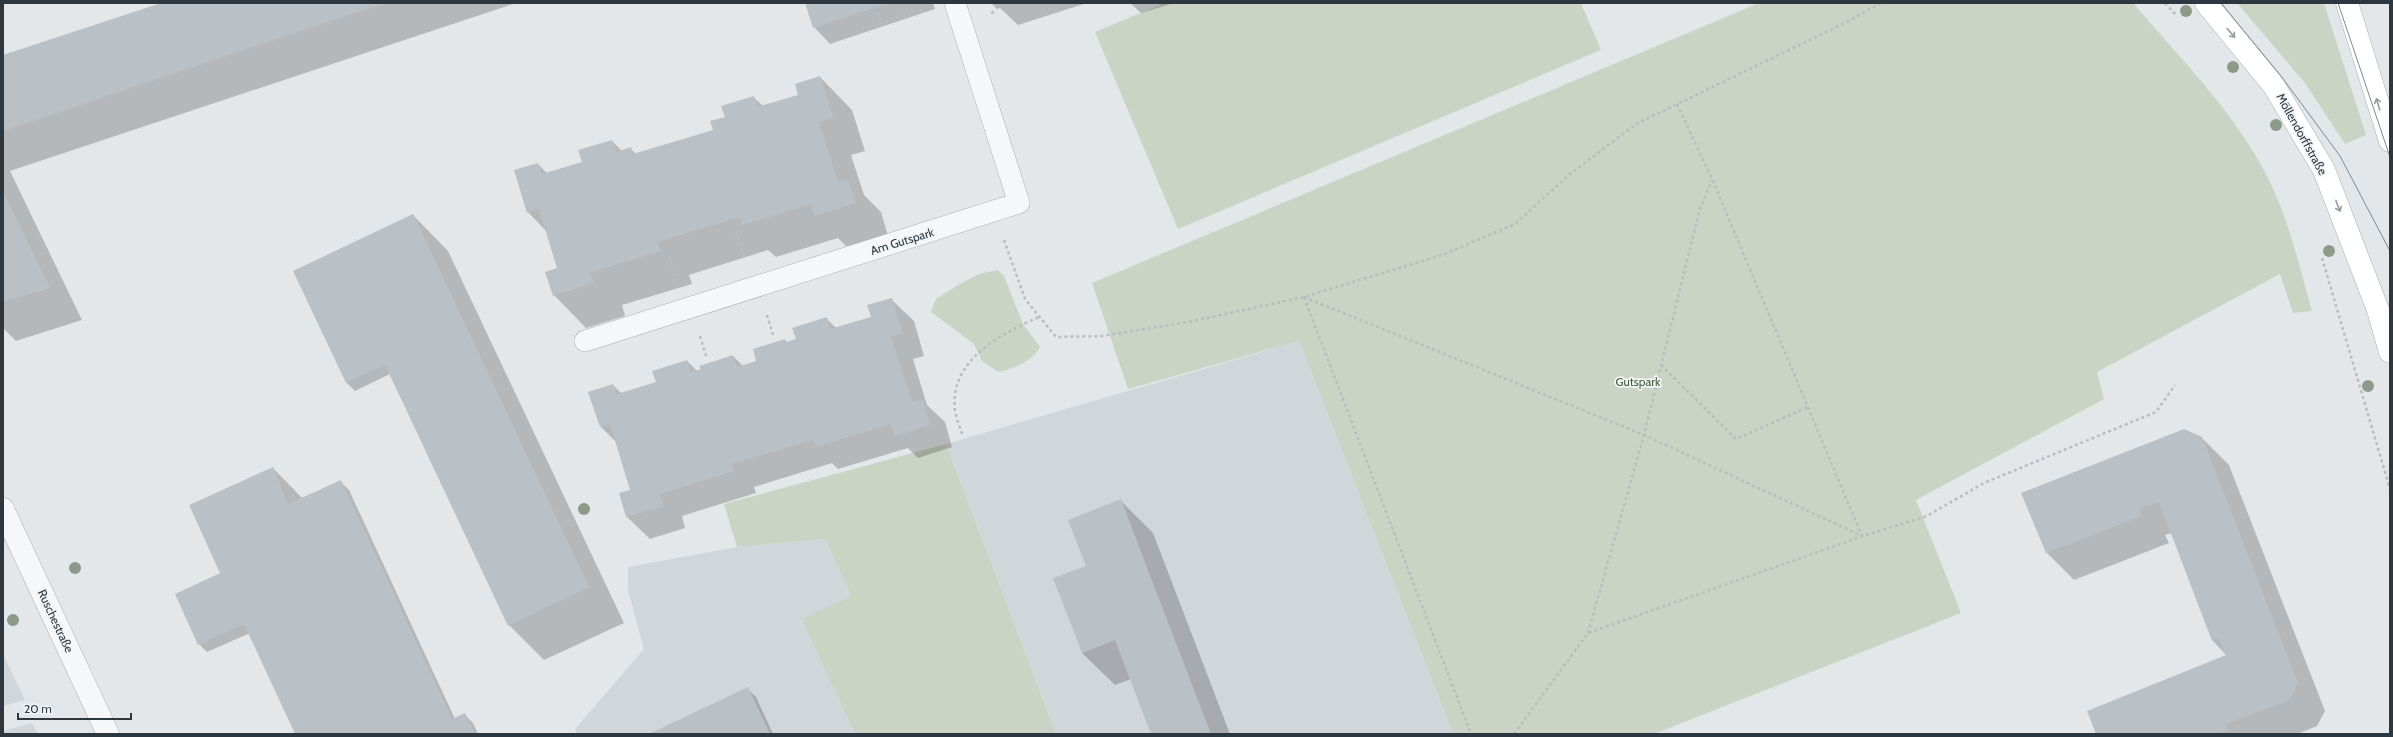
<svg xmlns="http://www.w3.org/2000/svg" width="2393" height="737" viewBox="0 0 2393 737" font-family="Cabin,sans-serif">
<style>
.built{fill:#d1d6db}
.green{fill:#cbd3c4}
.shadow{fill:#0003}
.building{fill:#bac1c6}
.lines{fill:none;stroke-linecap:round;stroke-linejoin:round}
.service-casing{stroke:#a8afb4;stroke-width:22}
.tertiary-casing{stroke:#a8afb4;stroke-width:23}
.secondary-casing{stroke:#a8afb4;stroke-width:23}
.path{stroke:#b9bdc1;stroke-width:2.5;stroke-dasharray:3 3;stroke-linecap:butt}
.service{stroke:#f5f7f8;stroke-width:21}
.tertiary{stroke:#f5f7f8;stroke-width:22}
.secondary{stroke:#fff;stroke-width:22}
.tram{stroke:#7d8992;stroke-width:1}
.tree{fill:#8d9a89}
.oneway{stroke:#969ba0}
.labels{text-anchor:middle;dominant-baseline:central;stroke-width:3.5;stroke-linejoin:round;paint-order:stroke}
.street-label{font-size:12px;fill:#2c3740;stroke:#f2f5f7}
.park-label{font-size:12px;fill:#475b3a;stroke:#f2f5f7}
</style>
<rect width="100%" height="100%" fill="#e3e7ea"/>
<!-- built -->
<g class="built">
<polygon points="1299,341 1453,734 1056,734 946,444"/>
<polygon points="825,539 851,596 801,619 855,734 577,734 575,729 644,649 628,590 628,567 737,547"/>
<polygon points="3,654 25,700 3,706"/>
<polygon points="32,723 38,734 3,734 3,731"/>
</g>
<!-- green -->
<g class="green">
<polygon points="1165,3 1581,3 1601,50 1178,229 1095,32"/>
<path d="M1759,3h374c44,52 95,102 128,162 26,45 37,97 51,146l-19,2 -13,-39 -183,98 7,27 -188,101 45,113 -307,121h-201l-154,-393 -171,48 -36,-106z"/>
<polygon points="2237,3 2324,3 2366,135 2345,144 2305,83"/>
<path d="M998,270l6,6 19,48 17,23c-8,14 -26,22 -42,25l-16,-11 -8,-17 -43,-32 5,-13 22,-14 21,-11z"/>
<polygon points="946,444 1056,734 855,734 801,619 851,596 825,539 737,547 724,504"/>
</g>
<!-- shadow -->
<g class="shadow">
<polygon points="164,3 516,3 10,171 82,320 16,341 3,328 3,56"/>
<polygon points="806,3 933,3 935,9 830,44 814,27"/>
<polygon points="991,3 1087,3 1018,25 1000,8 997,9"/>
<polygon points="1130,3 1174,3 1141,13"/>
<polygon points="820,77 852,110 865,151 851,155 864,195 881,212 888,236 848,248 838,238 776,257 768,250 689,275 692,284 622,305 625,316 586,328 554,295 558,269 546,231 528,212 538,164 547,173 583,162 612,141 622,151 630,148 636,154 714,130 726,118 753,97 763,106 800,96"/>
<polygon points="413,215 448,251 624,623 544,660 509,625 390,374 355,391 346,382"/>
<polygon points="891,299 914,321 924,356 913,359 927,405 945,422 952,447 918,458 908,448 838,469 832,463 754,487 756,493 682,516 685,528 650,539 627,517 632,490 617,443 601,427 613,385 622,394 657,383 687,361 697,371 733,356 743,366 757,361 785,340 788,343 797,340 827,319 836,328 872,317"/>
<polygon points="2201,437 2229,465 2325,711 2317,726 2297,734 2097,734 2227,656 2213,641 2172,533 2165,535 2169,543 2074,580 2047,553 2022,494"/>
<polygon points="273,468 303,499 341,482 349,490 455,719 465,715 473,723 478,734 297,734 250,633 207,652 199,644 220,574"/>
<polygon points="1120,500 1153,533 1230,734 1152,734 1131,679 1115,685 1082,653 1088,567"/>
<polygon points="748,689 756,697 773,734 651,734"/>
</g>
<!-- building -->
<g class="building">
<polygon points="161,3 385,3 3,131 3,55"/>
<polygon points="805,3 889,3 813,28"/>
<polygon points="820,76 833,118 819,122 838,182 848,179 856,203 814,216 811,204 742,225 740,217 658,242 660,251 590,273 594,283 553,296 545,272 557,268 539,209 527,213 514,170 538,163 542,174 582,162 578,150 612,140 616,152 631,147 633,154 713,130 710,121 725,117 721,106 754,96 757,107 798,95 795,84"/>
<polygon points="3,191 50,288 3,302"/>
<polygon points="413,214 589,587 508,626 385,365 346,383 293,271"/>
<polygon points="892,298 902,333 891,337 912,402 923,399 930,425 895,436 891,424 815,447 813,440 732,464 734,471 660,494 664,506 626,517 619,493 630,490 610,424 600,427 588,392 613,384 617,394 656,382 652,371 687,360 691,372 701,369 699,366 733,355 737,367 756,361 753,349 785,339 786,342 796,339 792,328 827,317 830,329 871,317 867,305"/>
<polygon points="2184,429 2202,437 2298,683 2290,700 2226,724 2228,730 2217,734 2096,734 2087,711 2226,655 2218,638 2212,641 2159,502 2139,508 2142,516 2046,553 2021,493"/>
<polygon points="273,467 288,504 341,480 452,719 465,713 475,734 295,734 244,624 198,645 175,594 220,573 189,505"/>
<polygon points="1121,499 1149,573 1211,734 1151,734 1115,640 1082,653 1053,578 1086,566 1068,520"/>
<polygon points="748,687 770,734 649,734"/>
</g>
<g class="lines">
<!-- service casing -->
<g class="service-casing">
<polyline id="service" points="585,341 1019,203 955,3"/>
</g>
<!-- tertiary casing -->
<g class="tertiary-casing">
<polyline id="tertiary" points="3,509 108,734"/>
</g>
<!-- secondary casing -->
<g class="secondary-casing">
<g id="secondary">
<polyline points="2206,3 2274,86 2324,170 2378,310 2390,352"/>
<polyline points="2347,3 2390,141"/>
</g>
</g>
<!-- path -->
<g class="path">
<polyline points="2165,3 2176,15"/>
<polyline points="878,12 881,23"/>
<polyline points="991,13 997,11"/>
<polyline points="862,29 925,9"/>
<polyline points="1677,104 1712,179 1862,536"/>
<polyline points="736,231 744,259"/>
<polyline points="1004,240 1025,299 1056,337 1102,336 1188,322 1304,297 1442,255 1515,224 1570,174 1636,124 1845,23 1881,3"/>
<polyline points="669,256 676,280"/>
<polyline points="2322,258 2390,489"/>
<polyline points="1304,297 1644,435 1862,536"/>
<polyline points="1304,297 1471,734"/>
<polyline points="767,315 773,335"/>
<polyline points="700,336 706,356"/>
<polyline points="1661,365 1736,439 1808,407"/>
<path d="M962,434c-2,-7 -6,-16 -7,-24 -6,-50 46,-76 84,-93"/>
<polyline points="1588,633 1644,435 1700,208 1712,180"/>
<polyline points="1514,734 1588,633 1863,536 1927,516 1984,483 2156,412 2175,385"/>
</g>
<!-- service -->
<use href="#service" class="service"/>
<!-- tertiary -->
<use href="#tertiary" class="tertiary"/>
<!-- secondary -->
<use href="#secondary" class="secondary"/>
<!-- tram -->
<g class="tram">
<polyline points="2221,3 2281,76 2340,156 2390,251"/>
<polyline points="2338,3 2390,157"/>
</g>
</g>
<!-- trees -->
<g class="tree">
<circle cx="2186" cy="11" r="6"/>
<circle cx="2233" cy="67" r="6"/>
<circle cx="2276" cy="125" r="6"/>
<circle cx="2329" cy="251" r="6"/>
<circle cx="2368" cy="386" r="6"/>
<circle cx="584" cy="509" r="6"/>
<circle cx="75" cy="568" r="6"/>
<circle cx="13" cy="620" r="6"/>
</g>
<!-- one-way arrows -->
<defs><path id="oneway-shaft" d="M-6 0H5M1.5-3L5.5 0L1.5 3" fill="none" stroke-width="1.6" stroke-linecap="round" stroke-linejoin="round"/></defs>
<g class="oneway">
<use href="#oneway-shaft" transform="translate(2231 33) rotate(50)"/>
<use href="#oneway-shaft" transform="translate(2378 104) rotate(-107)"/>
<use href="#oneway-shaft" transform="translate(2338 206) rotate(69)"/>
</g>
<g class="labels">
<!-- street labels -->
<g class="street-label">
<text transform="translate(2302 134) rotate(61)">Möllendorffstraße</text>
<text transform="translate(902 241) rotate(-17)">Am Gutspark</text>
<text transform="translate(56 621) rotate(65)">Ruschestraße</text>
</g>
<!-- park labels -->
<g class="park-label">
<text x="1638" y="381">Gutspark</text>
</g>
</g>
<!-- border -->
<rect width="2393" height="737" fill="none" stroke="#2c3740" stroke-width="8"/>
<!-- scale -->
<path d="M18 713v6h113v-6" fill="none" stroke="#2c3740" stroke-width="2"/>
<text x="24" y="713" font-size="12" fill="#2c3740" stroke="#f2f5f7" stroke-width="3" paint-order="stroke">20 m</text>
</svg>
